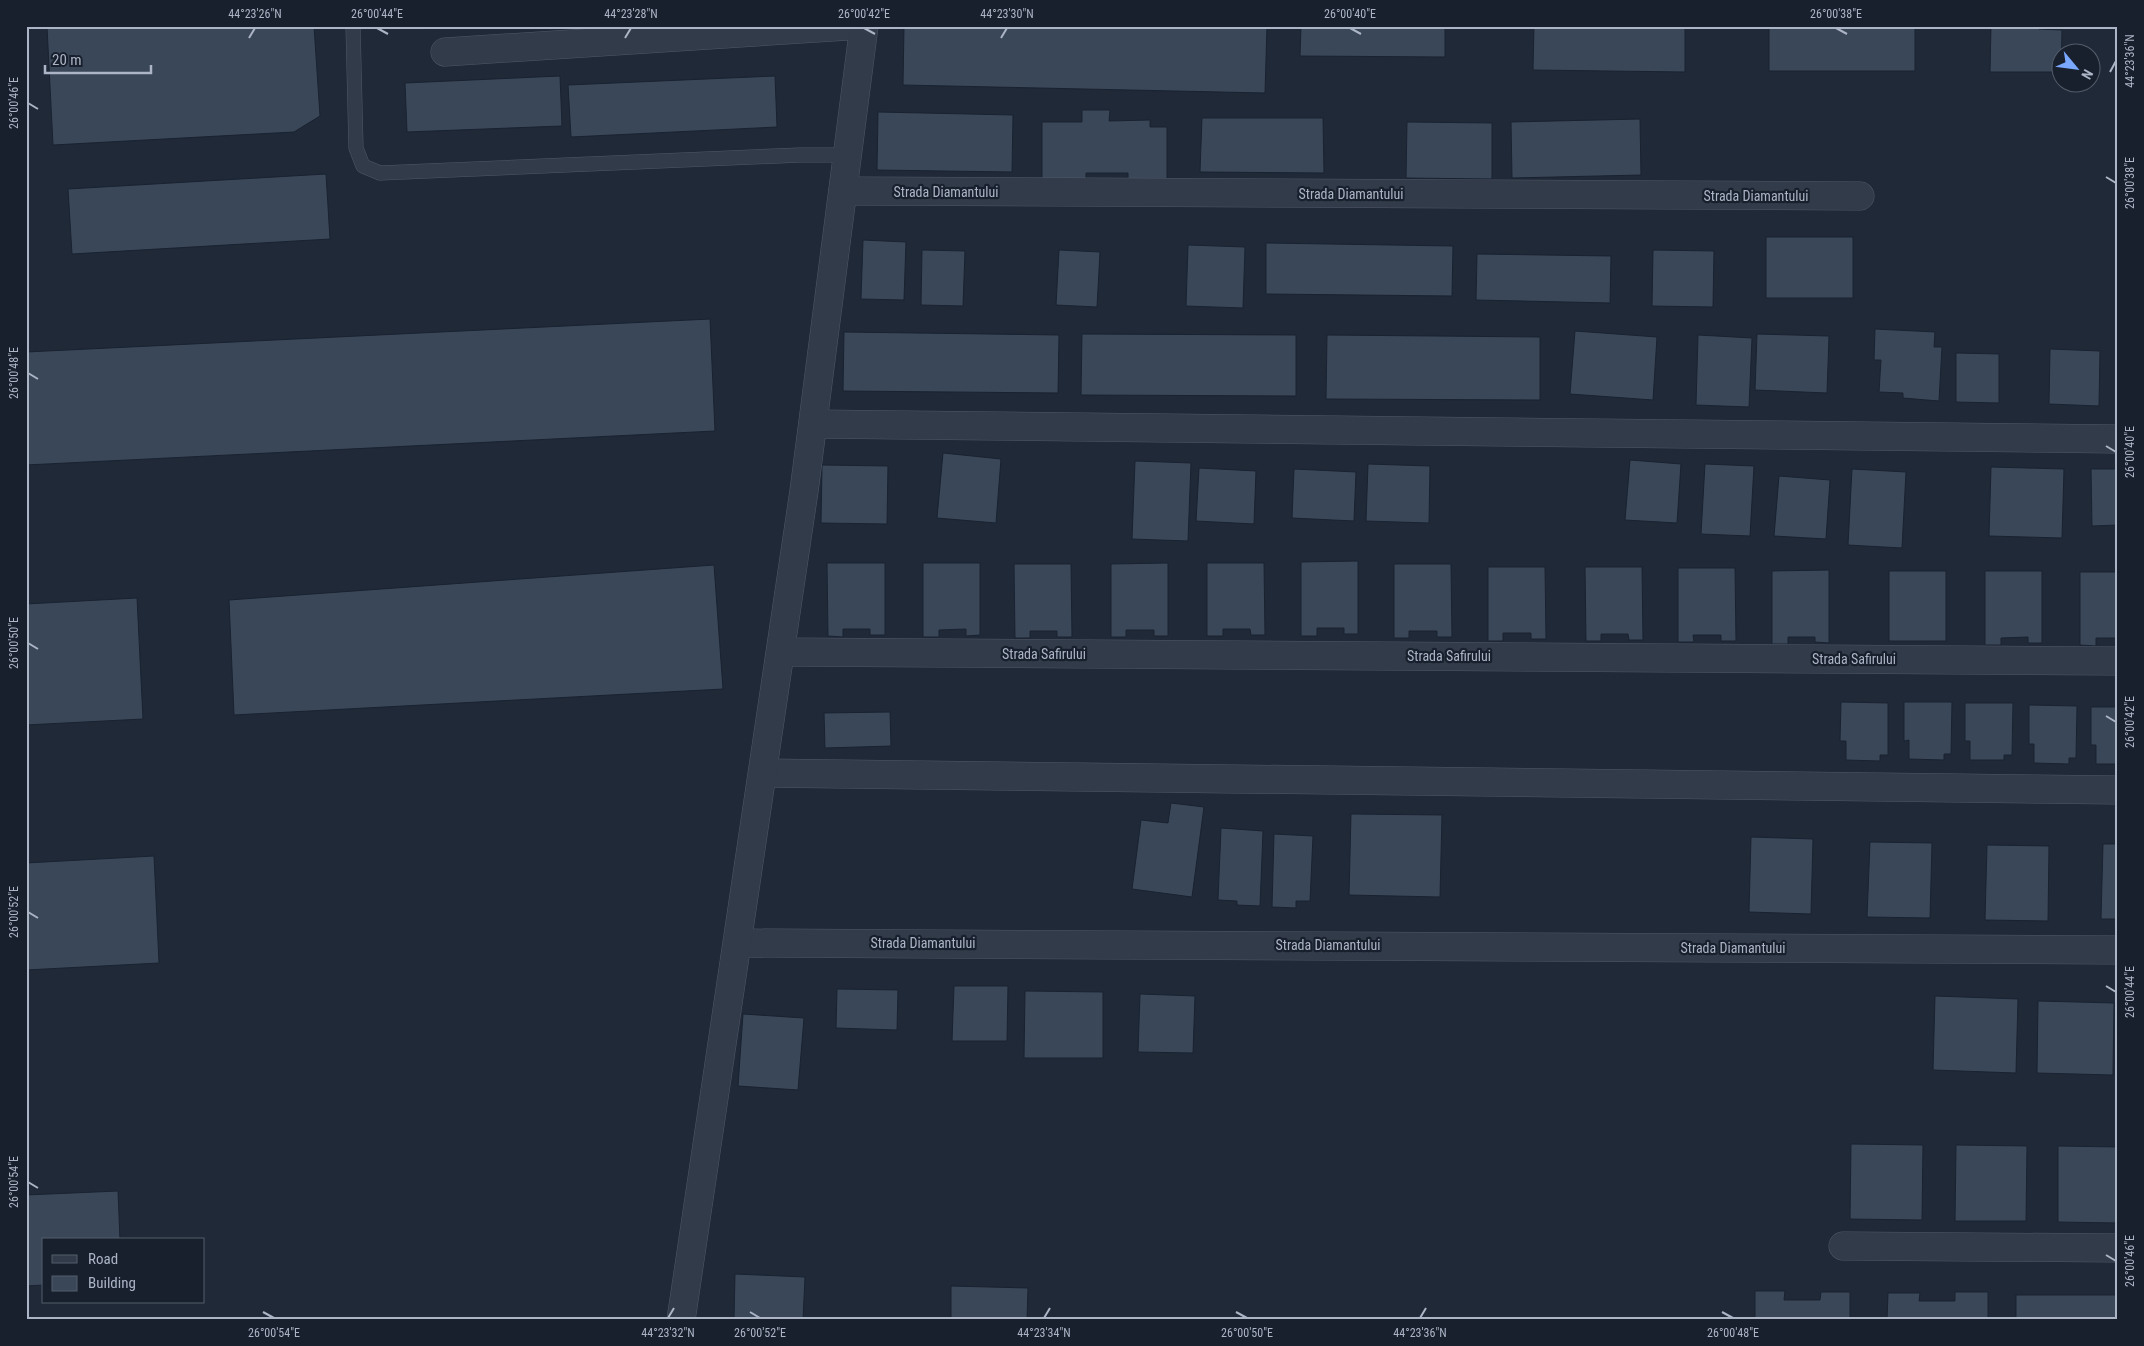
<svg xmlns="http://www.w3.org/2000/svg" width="2144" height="1346" viewBox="0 0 2144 1346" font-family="'Roboto Condensed',sans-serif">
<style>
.building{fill:#3a4759;stroke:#1a222f}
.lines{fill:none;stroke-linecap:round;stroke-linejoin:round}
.lane-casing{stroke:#505867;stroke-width:15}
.street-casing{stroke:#505867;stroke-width:29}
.lane{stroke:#323b49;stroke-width:14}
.street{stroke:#323b49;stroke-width:28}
.ticks{fill:none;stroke:#acb5c6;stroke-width:2}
.labels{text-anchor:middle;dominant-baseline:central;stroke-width:4.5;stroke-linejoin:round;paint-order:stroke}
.street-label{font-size:14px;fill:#acb5c6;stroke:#18202d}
.neatline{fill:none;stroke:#acb5c6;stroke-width:2}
.ticks-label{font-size:12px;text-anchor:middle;fill:#acb5c6}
</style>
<rect width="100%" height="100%" fill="#1f2938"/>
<!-- building -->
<g class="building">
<polygon points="314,26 320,116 294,132 53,145 47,27"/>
<polygon points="425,26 498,26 425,29"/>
<polygon points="904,26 1267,26 1265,93 903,85"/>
<polygon points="1301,26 1445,26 1445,57 1300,56"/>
<polygon points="1534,26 1685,26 1685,72 1533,70"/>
<rect x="1769" y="26" width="146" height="45"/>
<polygon points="1991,26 2039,26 2039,29 2062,30 2061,72 1990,72"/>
<polygon points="560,76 562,126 407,132 405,83"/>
<polygon points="775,76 777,127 571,137 568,85"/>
<polygon points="1082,110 1110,110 1109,121 1150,120 1150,127 1167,127 1167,179 1128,179 1128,173 1086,173 1086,179 1042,179 1042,122 1082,122"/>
<polygon points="878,112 1013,115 1012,172 877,170"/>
<polygon points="1202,118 1323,118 1324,173 1200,172"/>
<polygon points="1640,119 1641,175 1512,178 1511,122"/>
<polygon points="1407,122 1492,123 1492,179 1406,178"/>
<polygon points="326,174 330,239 72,254 68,189"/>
<rect x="1766" y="237" width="87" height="61"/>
<polygon points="863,240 906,242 904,300 861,299"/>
<polygon points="1266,243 1453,246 1452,296 1266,294"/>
<polygon points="1188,245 1245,247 1243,308 1186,306"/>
<polygon points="922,250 965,251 963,306 921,305"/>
<polygon points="1059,250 1100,252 1097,307 1056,305"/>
<polygon points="1653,250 1714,251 1713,307 1652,306"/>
<polygon points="1477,254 1611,256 1610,303 1476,300"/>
<polygon points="710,319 715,431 26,465 26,352"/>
<polygon points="1875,329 1935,332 1934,347 1942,347 1939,401 1903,398 1903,393 1879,392 1881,360 1874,360"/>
<polygon points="1575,331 1657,337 1653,400 1570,394"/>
<polygon points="844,332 1059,335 1058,393 843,391"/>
<polygon points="1082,334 1296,335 1296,396 1081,395"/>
<polygon points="1757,334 1829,336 1827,393 1755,390"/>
<polygon points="1327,335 1540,337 1540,400 1326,399"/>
<polygon points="1698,335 1752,338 1749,407 1696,405"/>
<polygon points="2050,349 2100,351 2099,406 2049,404"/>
<polygon points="1956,353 1999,354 1999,403 1956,402"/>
<polygon points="943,453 1001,459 996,523 937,518"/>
<polygon points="1630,460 1681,464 1677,523 1625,520"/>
<polygon points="1135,461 1191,463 1188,541 1132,539"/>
<polygon points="1368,464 1430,466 1429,523 1366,521"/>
<polygon points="1705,464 1754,466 1750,536 1701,534"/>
<polygon points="822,465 888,466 887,524 821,523"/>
<polygon points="1991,467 2064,469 2062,538 1989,536"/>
<polygon points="1199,468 1256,471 1254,524 1196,521"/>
<polygon points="1294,469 1356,472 1354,521 1292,518"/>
<polygon points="1852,469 1906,472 1902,548 1848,545"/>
<polygon points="2091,469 2118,469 2118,525 2092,526"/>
<polygon points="1779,476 1830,480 1826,539 1774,536"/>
<polygon points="1358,561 1358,634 1344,634 1344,628 1317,628 1317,636 1301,636 1301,562"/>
<polygon points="827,563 885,563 885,635 870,635 870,629 843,629 843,637 828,636"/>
<polygon points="923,563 980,563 980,635 966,636 966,629 939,630 939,637 923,637"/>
<polygon points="1168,563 1168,636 1154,636 1154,630 1126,630 1126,637 1111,637 1111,564"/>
<polygon points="1207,563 1264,563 1265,635 1251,635 1250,629 1223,629 1223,636 1207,636"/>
<polygon points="1014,564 1071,564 1072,637 1057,637 1057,631 1030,631 1030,638 1015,638"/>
<polygon points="1394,564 1451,564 1452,637 1437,637 1437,631 1409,631 1409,638 1394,638"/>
<polygon points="714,565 723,689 234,715 229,600"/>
<polygon points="1488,567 1545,567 1546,639 1531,639 1531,633 1503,633 1503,641 1488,641"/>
<polygon points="1585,567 1642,567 1643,640 1629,640 1628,634 1601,634 1601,641 1586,641"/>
<polygon points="1678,568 1735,568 1736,641 1721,641 1721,635 1693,635 1694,642 1678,642"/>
<polygon points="1829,570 1829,643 1815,642 1815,637 1788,637 1788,644 1772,644 1772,571"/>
<rect x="1889" y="571" width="57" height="70"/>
<polygon points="1985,571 2042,571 2042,643 2028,643 2028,637 2001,638 2001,645 1985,645"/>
<polygon points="2080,572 2118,572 2118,638 2096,638 2096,646 2080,645"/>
<polygon points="137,598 143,719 26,725 26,604"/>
<polygon points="1841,702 1888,703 1888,755 1880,755 1880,761 1846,760 1846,741 1840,741"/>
<polygon points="1904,702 1952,702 1951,754 1944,754 1944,760 1909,759 1909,740 1904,741"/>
<polygon points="1965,703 2013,703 2012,755 2004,755 2004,760 1970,760 1970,741 1965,741"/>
<polygon points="2029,705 2077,706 2076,758 2069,758 2069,764 2034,763 2034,744 2029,744"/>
<polygon points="2091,707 2118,707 2118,764 2096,764 2096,745 2091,745"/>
<polygon points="890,712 891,746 825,748 824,713"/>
<polygon points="1171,803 1204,807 1192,897 1132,889 1141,820 1168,823"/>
<polygon points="1351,814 1442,815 1440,897 1349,895"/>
<polygon points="1221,828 1263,831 1260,906 1237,905 1237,901 1218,900"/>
<polygon points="1274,834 1313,836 1310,901 1296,901 1296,908 1272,907"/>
<polygon points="1751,837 1813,839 1811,914 1749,912"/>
<polygon points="1870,842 1932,843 1930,918 1867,917"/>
<polygon points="2103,844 2118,844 2118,919 2101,919"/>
<polygon points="1987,845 2049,846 2048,921 1985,920"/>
<polygon points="154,856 159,963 26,970 26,863"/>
<polygon points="954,986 1008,986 1007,1041 952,1041"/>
<polygon points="837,989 898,990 897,1030 836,1028"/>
<polygon points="1025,991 1103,992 1103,1058 1024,1058"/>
<polygon points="1140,994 1195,996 1193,1053 1138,1052"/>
<polygon points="1935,996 2018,999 2016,1073 1933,1070"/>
<polygon points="2038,1001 2114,1003 2113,1075 2037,1073"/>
<polygon points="743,1014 804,1018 798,1090 738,1086"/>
<polygon points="1851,1144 1923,1145 1922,1220 1850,1219"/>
<polygon points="1956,1145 2027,1146 2026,1221 1955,1221"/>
<polygon points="2058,1146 2118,1147 2118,1223 2058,1222"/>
<polygon points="118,1191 120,1240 44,1240 44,1285 26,1286 26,1195"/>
<polygon points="735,1274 805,1277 803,1320 734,1320"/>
<polygon points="951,1286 1028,1288 1027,1320 951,1320"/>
<polygon points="1755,1291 1785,1291 1784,1300 1820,1300 1821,1292 1850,1292 1850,1320 1755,1320"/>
<polygon points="1955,1292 1988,1292 1988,1320 1887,1320 1888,1293 1920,1293 1919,1301 1955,1301"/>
<rect x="2016" y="1295" width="102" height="25"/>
</g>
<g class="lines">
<!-- lane casing -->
<g class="lane-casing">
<polyline id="lane" points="353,26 356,148 363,166 380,173 800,155 848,155"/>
</g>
<!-- street casing -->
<g class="street-casing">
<g id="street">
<polyline points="445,52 848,26"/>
<polyline points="843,191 1860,196"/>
<polyline points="813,424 2118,439"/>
<polyline points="781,652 2118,661"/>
<polyline points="763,773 2118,790"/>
<polyline points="739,943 2118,950"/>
<polyline points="1843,1246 2118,1248"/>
<polyline points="681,1320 804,491 864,26"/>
</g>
</g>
<!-- lane -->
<use href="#lane" class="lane"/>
<!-- street -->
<use href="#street" class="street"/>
</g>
<!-- ticks -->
<path class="ticks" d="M377,28l11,6M864,28l11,6M1350,28l11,6M1836,28l11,6M249,38l6,-10M625,38l6,-10M1001,38l6,-10M2110,72l6,-11M28,103l10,6M2106,177l10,6M28,373l10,6M2106,446l10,6M28,643l10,6M2106,716l10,6M28,912l10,6M2106,986l10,6M28,1182l10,6M2106,1255l10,6M263,1312l11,6M750,1312l10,6M1236,1312l11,6M1722,1312l11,6M668,1318l6,-10M1044,1318l6,-10M1420,1318l6,-10"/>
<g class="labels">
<!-- street labels -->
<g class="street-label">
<text x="946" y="192">Strada Diamantului</text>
<text x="1351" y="194">Strada Diamantului</text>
<text x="1756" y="196">Strada Diamantului</text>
<text x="1044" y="654">Strada Safirului</text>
<text x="1449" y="656">Strada Safirului</text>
<text x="1854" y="659">Strada Safirului</text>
<text x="923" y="943">Strada Diamantului</text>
<text x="1328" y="945">Strada Diamantului</text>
<text x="1733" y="948">Strada Diamantului</text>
</g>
</g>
<!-- border -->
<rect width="2144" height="1346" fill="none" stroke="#18202d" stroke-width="55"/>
<!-- legend -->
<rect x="42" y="1238" width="162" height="65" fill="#18202d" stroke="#535c6a"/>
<rect x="52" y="1255" width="25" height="8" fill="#323b49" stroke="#535c6a"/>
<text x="88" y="1264" font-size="15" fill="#acb5c6">Road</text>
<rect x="52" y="1276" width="25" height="15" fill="#3a4759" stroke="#535c6a"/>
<text x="88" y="1288" font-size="15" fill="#acb5c6">Building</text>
<!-- north arrow -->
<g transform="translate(2076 68) rotate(119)"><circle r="24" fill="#18202d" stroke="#535c6a"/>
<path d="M0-4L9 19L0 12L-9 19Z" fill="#79a8fe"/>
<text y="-8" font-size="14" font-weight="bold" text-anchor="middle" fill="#acb5c6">N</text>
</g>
<!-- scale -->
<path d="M45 65v8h106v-8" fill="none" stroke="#acb5c6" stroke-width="2.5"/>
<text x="52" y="65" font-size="15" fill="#acb5c6" stroke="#18202d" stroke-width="4" paint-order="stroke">20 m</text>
<rect x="28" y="28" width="2088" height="1290" class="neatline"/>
<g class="ticks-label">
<text x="255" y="18">44°23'26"N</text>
<text x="377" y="18">26°00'44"E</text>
<text x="631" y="18">44°23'28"N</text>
<text x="864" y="18">26°00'42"E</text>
<text x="1007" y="18">44°23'30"N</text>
<text x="1350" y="18">26°00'40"E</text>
<text x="1836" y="18">26°00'38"E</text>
<text transform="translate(2130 61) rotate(-90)" y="4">44°23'36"N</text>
<text transform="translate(14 103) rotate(-90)" y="4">26°00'46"E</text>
<text transform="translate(2130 183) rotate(-90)" y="4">26°00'38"E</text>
<text transform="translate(14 373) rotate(-90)" y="4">26°00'48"E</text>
<text transform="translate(2130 452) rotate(-90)" y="4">26°00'40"E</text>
<text transform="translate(14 643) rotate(-90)" y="4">26°00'50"E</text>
<text transform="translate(2130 722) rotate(-90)" y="4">26°00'42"E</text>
<text transform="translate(14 912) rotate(-90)" y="4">26°00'52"E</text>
<text transform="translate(2130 992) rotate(-90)" y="4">26°00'44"E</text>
<text transform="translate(14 1182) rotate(-90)" y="4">26°00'54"E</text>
<text transform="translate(2130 1261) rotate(-90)" y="4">26°00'46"E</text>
<text x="274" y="1337">26°00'54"E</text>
<text x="668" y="1337">44°23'32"N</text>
<text x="760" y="1337">26°00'52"E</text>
<text x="1044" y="1337">44°23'34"N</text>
<text x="1247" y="1337">26°00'50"E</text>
<text x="1420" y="1337">44°23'36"N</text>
<text x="1733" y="1337">26°00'48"E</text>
</g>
</svg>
